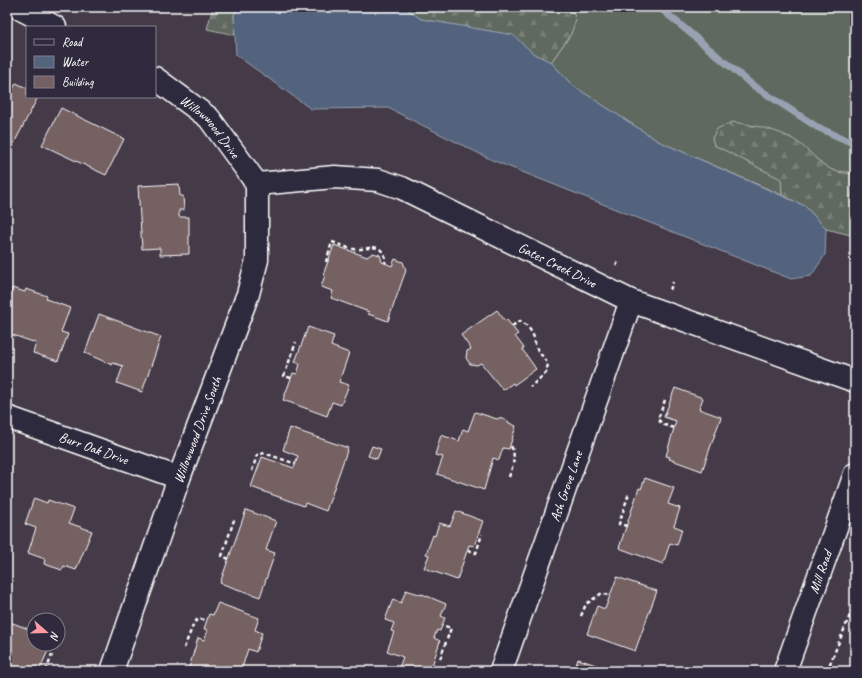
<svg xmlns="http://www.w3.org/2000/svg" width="862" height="678" viewBox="0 0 862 678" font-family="Caveat,sans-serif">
  <defs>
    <pattern id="forest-firs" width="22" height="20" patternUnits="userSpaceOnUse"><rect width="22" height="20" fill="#5f695e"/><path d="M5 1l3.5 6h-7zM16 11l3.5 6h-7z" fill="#778076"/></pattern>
  </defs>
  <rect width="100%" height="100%" fill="#443a48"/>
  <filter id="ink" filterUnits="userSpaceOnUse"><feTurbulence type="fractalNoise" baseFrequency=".025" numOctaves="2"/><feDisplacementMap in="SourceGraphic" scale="8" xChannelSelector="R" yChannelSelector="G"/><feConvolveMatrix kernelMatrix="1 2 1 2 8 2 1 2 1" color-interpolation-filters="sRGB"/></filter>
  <g filter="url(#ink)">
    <path fill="#5f695e" stroke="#afb4ae" d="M568,7H855V173L830,170L790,137L715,145L782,179V195L658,141L572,85L551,62L571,34L572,8Z"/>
    <path fill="url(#forest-firs)" stroke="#afb4ae" d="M213,7H239L234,15L235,35L207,29Z
      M404,7H568L571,8L576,19L571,34L551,62L534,54L512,35L421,19Z
      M732,122C752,125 771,128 789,137C814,149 822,177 855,173V236L826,229L805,206L782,195L781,179L714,145L712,138L717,129Z"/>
    <path fill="#53647e" stroke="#98a2b2" d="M239,7H404L421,19L513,35L534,54L551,62L572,85L658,141L805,206L826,229L825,255L811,276L791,279L492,160L388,108L311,109L236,55L234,15Z"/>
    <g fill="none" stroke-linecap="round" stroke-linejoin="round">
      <path stroke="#98a2b2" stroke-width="7" d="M659,7L751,84L817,127L855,144"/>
    </g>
    <path fill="#746062" stroke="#fff" d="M16,83L27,88V97H38L10,151L7,149V98L8,99Z
      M61,108L124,139L106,175L42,145Z
      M179,184L180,196H183L184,210H179V217H189V254L160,255V248L142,249L138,186Z
      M334,245L367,257L373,253L380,255L382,262L392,266L395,259L403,262L406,270L388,321L368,314L369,312L331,298L333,291L321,287L325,275H323Z
      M12,288L25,292L26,289L47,296L46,299L70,308L61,332L68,334L58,361L33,353L36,343L7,333V302Z
      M497,310L505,321L507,320L518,334L515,336L524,348L522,349L536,369L514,385L513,383L503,390L481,363L477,365L470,364L466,358L467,351L471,349L461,335Z
      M99,314L161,337L142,392L117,383L123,366L113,363L112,365L85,353Z
      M308,327L334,336L331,346L349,353L339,382L349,385L341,405L332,402L327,416L283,400L293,373L297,374L300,364L295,362Z
      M675,388L703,398L699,409L721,417L702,471L669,459L670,457L666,456L676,421L664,417Z
      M475,412L497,419L499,418L508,421L509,423L516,426L509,449L503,448L499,460L493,458L484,490L437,474L443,457L435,455L441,435L459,441L463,429L468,431Z
      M290,428L348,448L326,511L305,503L304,506L251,487L262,457L294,468L298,456L283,450Z
      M372,446L381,449L377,459L368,456Z
      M645,478L674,488L668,504L680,508L674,526L682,529L677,545L670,543L663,564L619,548L639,488L641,489Z
      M34,498L47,503L48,500L74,509L69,523L92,531L76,570L64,566L62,570L44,564L45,559L28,553L36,528L25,524Z
      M246,510L276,521L266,550L275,553L260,597L220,583Z
      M456,511L483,521L474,546L469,545L457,580L424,568L429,555L426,554L433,535L435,536L439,523L450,526Z
      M617,577L657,591L635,651L587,634L597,606L605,609Z
      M406,590L422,595V594L446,604L441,616L445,618L440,631L437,630L434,638L440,641L432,666L430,665L428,671H409L399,668L403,657L387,651L394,632L391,631L394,623L385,620L393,599L401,603Z
      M218,603L259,618L255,630L262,633L256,652L248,649L241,671H229L216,666V671H188L198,638L204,640L208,630L204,629L209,614L213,615Z
      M7,621L34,631V644H51L39,671L27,668L26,671H7Z
      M578,659L605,668L604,671H574Z"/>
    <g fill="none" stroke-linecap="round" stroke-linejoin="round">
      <defs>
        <g id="minor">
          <path d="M17,7L55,27"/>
          <path id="s1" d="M155,78L209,118L257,184"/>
          <path id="s2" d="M257,184L335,177L378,180L402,188L631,301L855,381"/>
          <path id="s3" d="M7,417L179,478"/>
          <path id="s4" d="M112,671L179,478L248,294L257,260V184"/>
          <path id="s5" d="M501,671L631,301"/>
        </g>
        <g id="tertiary">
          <path id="s6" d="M785,671L855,474"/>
        </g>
      </defs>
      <use href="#minor" stroke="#fff" stroke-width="25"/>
      <use href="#tertiary" stroke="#fff" stroke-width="25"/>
      <path stroke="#fff" stroke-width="2.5" stroke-dasharray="4 3" stroke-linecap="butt" d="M326,262L332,242C339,244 347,248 354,249C369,251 380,239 386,260L385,263
        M616,266L619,260
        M670,290L673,282
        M512,326L520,321C529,325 536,337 535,346L548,364L546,373L530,387
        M291,378L284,376L296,342
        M665,400L658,419L662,424L674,428
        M252,471L257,455L264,453L296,464
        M509,477C513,465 517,456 510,444
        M627,526L619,524L629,493
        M468,550L476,553L482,534
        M229,559L222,556L234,520
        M581,616L586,604L602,593L610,596
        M184,648L194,623L198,619L207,620
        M440,659L451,628L442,625
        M46,671L52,655
        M561,671L562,668
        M827,671L855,603"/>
      <use href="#minor" stroke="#2f2a3d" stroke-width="22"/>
      <use href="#tertiary" stroke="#2f2a3d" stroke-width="22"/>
    </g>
  </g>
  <g text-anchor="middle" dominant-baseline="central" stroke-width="3" stroke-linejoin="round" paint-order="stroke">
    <g font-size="14" fill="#fff" stroke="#2f2a3d">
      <text stroke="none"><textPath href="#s1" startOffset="74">Willowwood Drive</textPath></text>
      <text stroke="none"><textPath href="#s2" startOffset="320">Gates Creek Drive</textPath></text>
      <text stroke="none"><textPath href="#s4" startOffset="256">Willowwood Drive South</textPath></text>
      <text stroke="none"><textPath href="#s3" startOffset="92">Burr Oak Drive</textPath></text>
      <text stroke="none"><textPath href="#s5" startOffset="196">Ash Grove Lane</textPath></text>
      <text stroke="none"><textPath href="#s6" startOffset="105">Mill Road</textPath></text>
    </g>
  </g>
  <rect width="862" height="678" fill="none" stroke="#2f2a3d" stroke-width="24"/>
  <rect x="12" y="12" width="838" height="654" fill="none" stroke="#fff" stroke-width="1.5" filter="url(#ink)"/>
  <rect x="26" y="26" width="130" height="72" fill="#2f2a3d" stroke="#827f8b"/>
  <rect x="34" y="39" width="20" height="6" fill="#2f2a3d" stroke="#827f8b"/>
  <text x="62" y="46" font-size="12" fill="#ffffff">Road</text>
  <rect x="34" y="56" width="20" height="12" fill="#53647e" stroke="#827f8b"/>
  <text x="62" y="66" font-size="12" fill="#ffffff">Water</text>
  <rect x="34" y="76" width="20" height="12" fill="#746062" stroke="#827f8b"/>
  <text x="62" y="86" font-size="12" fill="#ffffff">Building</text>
  <g transform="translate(46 632) rotate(110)"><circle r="19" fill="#2f2a3d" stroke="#827f8b"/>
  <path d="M0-3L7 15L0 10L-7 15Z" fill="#ff9aa2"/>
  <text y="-6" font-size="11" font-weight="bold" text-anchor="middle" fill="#ffffff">N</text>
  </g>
</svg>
